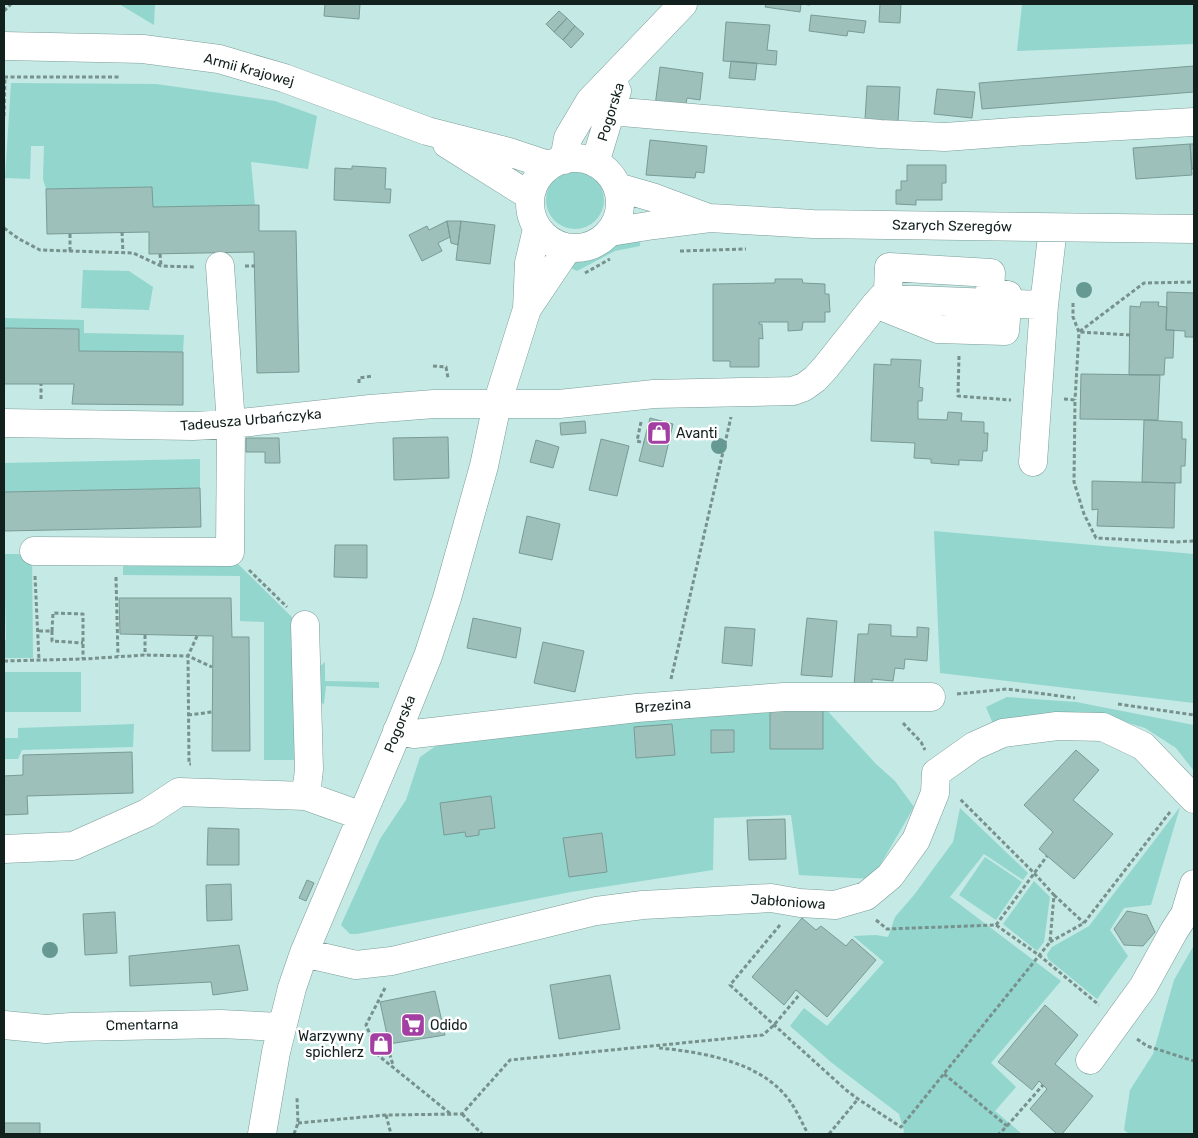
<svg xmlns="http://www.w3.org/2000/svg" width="1198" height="1138" viewBox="0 0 1198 1138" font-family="Rubik,sans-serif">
  <rect width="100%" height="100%" fill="#c5e9e4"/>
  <path fill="#92d6cd" d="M119,4H155L154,25Z
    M1022,4H1194V44L1017,51Z
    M11,83L156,84L275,101L317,116L308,169L251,162L255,205L153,207L152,187L46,189L43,179L44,146H31L30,179L5,178Z
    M546 200a29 29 0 1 1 58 0a29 29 0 1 1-58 0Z
    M640,233V246L615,251L577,271L569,267L575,258L617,240Z
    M83,270L129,271L153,287L149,310L81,308Z
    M4,318L84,320V333L184,335L183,352L79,351V329L4,328Z
    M200,459V488L4,492V463Z
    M934,531L1194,554V703L940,673Z
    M4,554H32L33,658H4V641L6,640Z
    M123,563L238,564L300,625V760H264V622L240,621V576L123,575Z
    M325,662V681L379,682V688L326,686L324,704L319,702L317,669Z
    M5,672H81V712H5Z
    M1007,697L1076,702L1194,725V771L1176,748L1145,728L1108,717L993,724L986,707Z
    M770,706V749H823V706L876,764L895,781L914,807L872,879L799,875L791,815L714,818L713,870L571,892L357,934H350L341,925L380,839L406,800L420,757L436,746L528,734Z
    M134,724L133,747L22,750L18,759H4V738H18V728Z
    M1180,807L1151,905L1124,908L1110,930L1128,956L1097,999L1048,959L1047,954L1052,947L1089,926Z
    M960,808L1028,873L1023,880L984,854L950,897L1061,981L991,1063L1016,1087L995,1111L1022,1134H903L904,1131L899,1114L832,1063L790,1026L804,1008L827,1026L884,962L853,936L876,935L888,937L895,917L914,895L953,842Z
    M985,857L1022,882L996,920L959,895Z
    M1034,881L1050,897L1044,942L1037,951L1003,924Z
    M1194,945V1134H1129L1124,1130L1130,1090L1153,1054L1174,980Z"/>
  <path fill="#9dc0bb" stroke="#799b96" d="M325,4H360L359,19L324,16Z
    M766,4H811L810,5L801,4L800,12L765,7Z
    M880,4H901L900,23L879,22Z
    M559,11L567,18L554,32L546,24Z
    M811,15L866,21L864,33L848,31L847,36L809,31Z
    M567,18L575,26L563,40L554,32Z
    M726,22L770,25L767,50L777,51L776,65L723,61Z
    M575,26L584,34L571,48L563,40Z
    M731,61L757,63L755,80L729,78Z
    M1194,66V92L982,109L979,83Z
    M660,67L703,73L700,100L687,98L685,110L655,106Z
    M867,86L900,87L898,122L865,120Z
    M937,89L975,92L972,118L934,114Z
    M650,140L707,146L704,173L696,172L695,178L646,175Z
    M1190,144L1192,175L1136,179L1133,148Z
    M1190,144H1194V169H1192Z
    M907,165H946V183H942V200H916V205L896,204V190H901V181H907Z
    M352,166L386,168L385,189H391L390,203L334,200L335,168L352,169Z
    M152,187L153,207L259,205V231H296L299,372L257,373L254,252L149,254V232L47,234L46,189Z
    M447,221H461L458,245L451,243Z
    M447,221L450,237L438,243L442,251L422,261L409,235L427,226L429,230Z
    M461,221L495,225L490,264L456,260Z
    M775,279H802L803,283L825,284V294H829L830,312H825V322H803L802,330L788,331V322H759V324H762L763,339L759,338V367H730V361H713V284L775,283Z
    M1167,292L1194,293V337H1185V331L1166,330Z
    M1141,302H1159L1158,306L1167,307L1166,330H1174L1173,358H1165L1164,375H1129L1130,306L1140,307Z
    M4,328L79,329V351L183,352V405L72,404L74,384H4Z
    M891,359L921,360L919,387L923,388L922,401H918V419L947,420L948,412L962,413L961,421L984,422V433H988L987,451H983L982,461L959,460V465L931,463V459L914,458L915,443L871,441L874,364L891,365Z
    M1081,374L1160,375L1158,420L1080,419Z
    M650,418L673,424L663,467L639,461Z
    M1144,420L1182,422V439H1186L1185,466H1181V483L1142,482Z
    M585,421L586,433L561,435L560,423Z
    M448,437L449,478L394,480L393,438Z
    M246,438H279L280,463H265V452H246Z
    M601,439L629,446L617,496L589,490Z
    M536,440L559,447L553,468L530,462Z
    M1092,481L1175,483L1174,528L1097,526L1098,509L1092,510Z
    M200,488L201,527L4,531V492Z
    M527,516L560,524L552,560L519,553Z
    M335,545H367V578L334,577Z
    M119,598H231L232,637H249L250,751H212L213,636L120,634Z
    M473,618L521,628L516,658L467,648Z
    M807,618L837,621L832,677L801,675Z
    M869,624L891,625V636L917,637V627L929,628L927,661L905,659L904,669L895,668L893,681L872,679V687L854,686L858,634H868Z
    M725,627L755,629L752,666L722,663Z
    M543,642L584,651L575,692L534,683Z
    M770,706H823V749H770Z
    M672,724L675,755L636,758L634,727Z
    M711,730H734V752L711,753Z
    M1076,750L1099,770L1073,800L1113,834L1074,879L1039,849L1053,832L1024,805Z
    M132,752L133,793L27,796L28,814L4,815V776L23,775V755Z
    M491,796L495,828L479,830V835L466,837L465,832L444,835L440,803Z
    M785,819L786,859L749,860L747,820Z
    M208,828L239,829V865H207Z
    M602,833L607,872L569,877L563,838Z
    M307,880L314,883L306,901L299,898Z
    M231,884L232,920L207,921L206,885Z
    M1127,911L1147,915L1155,932L1143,946L1124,945L1114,929Z
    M115,912L117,953L85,955L83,914Z
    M802,918L816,930L821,926L846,946L852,939L876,960L827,1017L796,990L784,1005L752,977Z
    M239,945L248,990L213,995L211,982L130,986L129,956Z
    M610,975L620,1029L559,1039L550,985Z
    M435,991L445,1035L389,1044L380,1002Z
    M1045,1005L1078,1035L1055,1064L1093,1096L1062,1134H1057L1030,1109L1047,1089L1039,1081L1032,1090L998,1062Z
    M384,1036L386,1051L378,1052L376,1037Z
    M4,1123H40V1134H4Z"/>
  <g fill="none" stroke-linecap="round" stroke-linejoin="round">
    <defs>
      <path id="minor" d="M4,46L143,49L219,59L284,78L427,131L509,152L548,165
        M611,109L622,112L880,134L945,137L1013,132L1194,122
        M447,144L530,196
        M530 203a45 45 0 1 1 90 0a45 45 0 1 1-90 0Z
        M564,160L568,138L590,101L683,4
        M595,163L617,91
        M617,187L655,198L706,217
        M610,232L654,225L710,218L813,224L1194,229
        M889,267L991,273L990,292L1008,295L1005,331L938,329L876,304L888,291Z
        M527,309L568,248
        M4,423L193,426L231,424L370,409L434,404H559L654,394L793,391L804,387L815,379L826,367L876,304L891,299L1044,305
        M1033,462L1044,305L1053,228
        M34,551L230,552L231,424L220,266
        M305,625L309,769L306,796
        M397,731L414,734L637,708L784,697H931
        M4,849L73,846L147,813L179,792L306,796L362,816
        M304,953L356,965L392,961L596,911L643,905L771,898L800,903L835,905L866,896L890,876L916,840L935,793L936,773L974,746L1003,733L1057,726L1103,727L1143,746L1194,799
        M4,1025L46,1029L71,1027L221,1024L281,1027
        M1090,1060L1143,987L1174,931L1185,914L1194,884
        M262,1134L276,1052L292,988L304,953L389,752L428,656L447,598L484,466L497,404L527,309L529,263L537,229"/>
    </defs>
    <use href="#minor" stroke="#7b9d98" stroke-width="29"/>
    <path stroke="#77918d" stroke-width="3" stroke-dasharray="4 2.5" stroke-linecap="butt" d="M4,11L11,4
      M4,77H121
      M4,116L5,77
      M4,228L19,239L40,250L133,253L161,266L194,267
      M122,232L123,253
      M70,251V233
      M680,251L746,249
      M160,254L161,266
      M245,266H255
      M585,273L610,259
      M1073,303V317L1079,332L1075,400
      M1130,335L1079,332L1144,283L1194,282
      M959,356L958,396L1011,400
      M433,366L446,367L448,378
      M359,383V378L373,376
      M41,399V384
      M1064,399L1075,400L1074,482L1084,514L1096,538L1175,542L1194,541
      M641,422L637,441L644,443
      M249,570L287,607
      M35,576L39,660
      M116,577L118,656
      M39,631H52L53,613L83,614V659
      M52,631V641L83,643
      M145,635V655
      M197,636L188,656L212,667
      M4,661L83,659L145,655L188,656L189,764H191
      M671,679L731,417
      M957,694L1007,689L1075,698
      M1118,704L1194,715
      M188,715L212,712
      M903,723L921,742L925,750
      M1054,895L1084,923
      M876,920L887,929L996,925L1040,956L1099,1005
      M780,925L730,985L846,1090L858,1099L901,1127L1050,942L1054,895L1034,873L960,799
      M996,925L1047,856
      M1050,942L1084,923L1170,812
      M385,988L366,1025L379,1056L452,1115
      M384,1035L393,1065
      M1137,1039L1147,1046L1194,1061
      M659,1048C701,1052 756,1061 785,1095C795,1106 801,1121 808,1134
      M944,1074L1007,1126L999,1134
      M462,1114L482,1134
      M386,1115L391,1134
      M298,1123L386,1115L462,1114L510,1060L763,1035L774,1025L800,994
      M1007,1126L1043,1085
      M294,1134L298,1123L297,1098
      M829,1134L858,1099"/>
    <use href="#minor" stroke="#fff" stroke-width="28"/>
  </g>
  <g fill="#679993">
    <circle cx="1084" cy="290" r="8"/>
    <circle cx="719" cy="446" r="8"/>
    <circle cx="50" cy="950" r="8"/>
  </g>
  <defs>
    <symbol id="shop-square" viewBox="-11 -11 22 22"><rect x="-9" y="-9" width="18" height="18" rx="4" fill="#a33ea2" stroke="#fff"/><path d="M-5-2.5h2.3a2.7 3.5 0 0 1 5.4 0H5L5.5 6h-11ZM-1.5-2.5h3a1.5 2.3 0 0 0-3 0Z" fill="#fff"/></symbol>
    <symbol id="supermarket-square" viewBox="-11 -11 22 22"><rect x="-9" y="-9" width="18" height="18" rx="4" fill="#a33ea2" stroke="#fff"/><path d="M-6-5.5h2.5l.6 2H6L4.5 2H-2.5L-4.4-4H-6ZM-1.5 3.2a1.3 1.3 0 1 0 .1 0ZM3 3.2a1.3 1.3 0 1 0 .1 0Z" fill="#fff"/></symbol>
  </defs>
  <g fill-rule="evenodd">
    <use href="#shop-square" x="645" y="419" width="28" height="28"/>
    <use href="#supermarket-square" x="399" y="1011" width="28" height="28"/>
    <use href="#shop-square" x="367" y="1030" width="28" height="28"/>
  </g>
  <g text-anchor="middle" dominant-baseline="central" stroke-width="5" stroke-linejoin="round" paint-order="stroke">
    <g font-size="14" fill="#12201e" stroke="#fff">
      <text transform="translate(249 70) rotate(15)">Armii Krajowej</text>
      <text transform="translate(611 112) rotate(-73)">Pogorska</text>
      <text transform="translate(952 226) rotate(1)">Szarych Szeregów</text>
      <text transform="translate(251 420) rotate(-5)">Tadeusza Urbańczyka</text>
      <text transform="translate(663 706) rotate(-5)">Brzezina</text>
      <text transform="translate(400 724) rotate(-68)">Pogorska</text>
      <text transform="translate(788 902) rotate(4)">Jabłoniowa</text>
      <text transform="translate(142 1025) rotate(-1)">Cmentarna</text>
    </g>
    <g font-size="14" fill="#12201e" stroke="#fff" text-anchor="start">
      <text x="676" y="433">Avanti</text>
      <text x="430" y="1025">Odido</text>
      <text x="364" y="1036" text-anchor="end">Warzywny<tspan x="364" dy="16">spichlerz</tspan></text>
    </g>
  </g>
  <rect width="1198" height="1138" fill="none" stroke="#12201e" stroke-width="10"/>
</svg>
